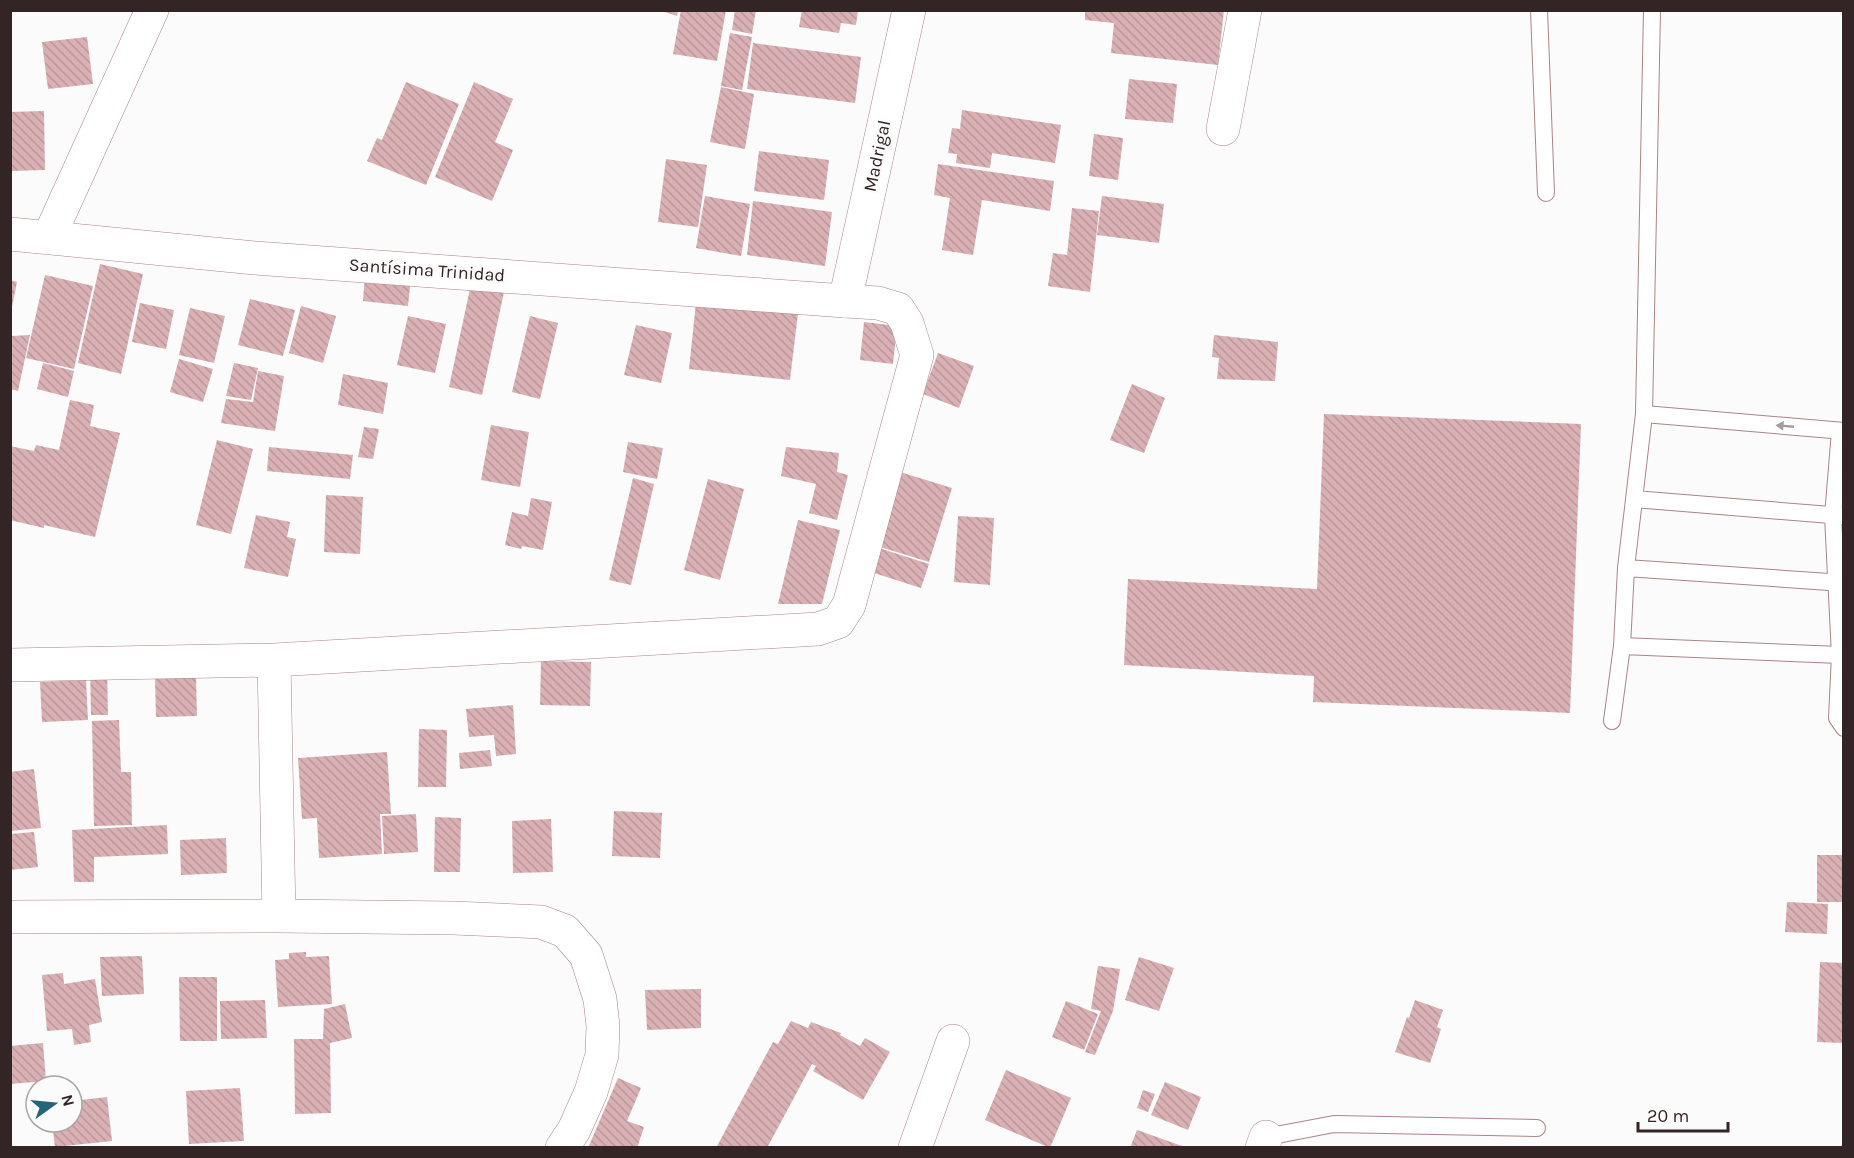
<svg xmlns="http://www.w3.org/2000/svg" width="1854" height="1158" viewBox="0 0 1854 1158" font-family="Karla,sans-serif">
  <defs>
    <pattern id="building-back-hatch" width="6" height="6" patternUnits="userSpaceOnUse" patternTransform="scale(1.5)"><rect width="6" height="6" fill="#d9b0b3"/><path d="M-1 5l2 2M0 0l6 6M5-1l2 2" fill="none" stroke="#bb979a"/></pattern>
  </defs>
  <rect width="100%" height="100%" fill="#fbfbfb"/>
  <path fill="url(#building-back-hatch)" d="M659,10H678L677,16Z
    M681,10H726L717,61L673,54Z
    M735,10H756L752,34L732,30Z
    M802,10H858L856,25L841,23L839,33L799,27Z
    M1085,10H1224L1218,65L1111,53L1114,23L1085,20Z
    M730,33L752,37L742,90L721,86Z
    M87,37L93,84L48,89L42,42Z
    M753,43L861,57L855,103L747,89Z
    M1129,79L1177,84L1173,123L1125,119Z
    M406,82L459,104L426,185L367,161L377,138L382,140Z
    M474,82L513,99L495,142L513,150L492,201L435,177Z
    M721,87L754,94L745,149L710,142Z
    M962,110L1061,125L1055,163L992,153L990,168L956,163L957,154L948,153L952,128L960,129Z
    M44,111L45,170L10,171V112Z
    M1094,134L1123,138L1118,180L1089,176Z
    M759,151L829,160L824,200L754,191Z
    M666,159L707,165L698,227L658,222Z
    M938,164L1054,181L1050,211L982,200L973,255L942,250L950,198L934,195Z
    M705,196L750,204L741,256L696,248Z
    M1102,196L1164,204L1159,243L1097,235Z
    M753,201L832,212L825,266L747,255Z
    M1072,208L1099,211L1090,292L1048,286L1053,253L1067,255Z
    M100,264L143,274L121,374L78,363Z
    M365,274L411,278L408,306L363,301Z
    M45,275L93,286L74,369L26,358Z
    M10,280L17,282L12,307L10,306Z
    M471,284L504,292L482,395L449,387Z
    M697,293L799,305L790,380L689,369Z
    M250,299L295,310L283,356L238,345Z
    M140,303L174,310L166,349L132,342Z
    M301,306L336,316L323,363L289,353Z
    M190,308L225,316L214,363L179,355Z
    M408,316L446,324L435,373L397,365Z
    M530,316L558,323L540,399L512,392Z
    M864,322L897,326L893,364L860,360Z
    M636,325L672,333L661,383L624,375Z
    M30,335L18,391L10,389V336Z
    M1214,335L1278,342L1275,381L1217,379L1219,358L1212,357Z
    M938,353L974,366L959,408L923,394Z
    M179,359L213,369L203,402L170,392Z
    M43,363L74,371L68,397L37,389Z
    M234,363L258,368L251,400L226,396Z
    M258,371L284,376L275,431L221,423L226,399L253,402Z
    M343,374L388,383L383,414L338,405Z
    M1132,384L1165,398L1144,453L1110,440Z
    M70,400L94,405L90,426L120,433L95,537L44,525V528L10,520V446L34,451L36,445L59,450Z
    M1324,414L1581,424L1570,713L1313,702L1314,676L1124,665L1128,579L1317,589Z
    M491,425L529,432L520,487L481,480Z
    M364,427L379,429L373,459L358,457Z
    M217,440L253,449L231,534L196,525Z
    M628,442L663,448L657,479L623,472Z
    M269,447L353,455L350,479L267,471Z
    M786,447L839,453L837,472L848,475L837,520L809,513L816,484L781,476Z
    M900,472L952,488L929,562L877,546Z
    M633,478L654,484L631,585L609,580Z
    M708,479L744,489L720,580L684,570Z
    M326,495L363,497L360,554L324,552Z
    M531,498L552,502L543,550L522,546L521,549L505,545L512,512L528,516Z
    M256,515L290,522L287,537L296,539L288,577L244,568Z
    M958,516L994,518L990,585L954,582Z
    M798,520L840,530L822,604H778Z
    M879,548L929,564L921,588L871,572Z
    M541,661L591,662L590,706L540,705Z
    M107,665L108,715H91L90,666Z
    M155,678H196L197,716L156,717Z
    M86,680L88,720L42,722L40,682Z
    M513,705L516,754L496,756L494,735L469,737L466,709Z
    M119,720L121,772H131L132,825L94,826L92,721Z
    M419,729L447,730L446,787H418Z
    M490,750L492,766L460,769L459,753Z
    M387,752L391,814H380L382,854L319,858L317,818L302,819L298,758Z
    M34,769L41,828L10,831V772Z
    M614,811L662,813L660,858L612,856Z
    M416,814L418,852L384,854L382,816Z
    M435,817L461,818L460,872H434Z
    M551,819L553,872L513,873L512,821Z
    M167,825L168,854L94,857V882H74L72,830Z
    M34,832L38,867L10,870V834Z
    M226,838L227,873L181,875L180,840Z
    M1817,855H1844V902H1817Z
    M1787,902L1828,904L1827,934L1785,932Z
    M306,952V957L329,956L332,1004L278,1007L275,960L289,959V953Z
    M142,956L144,994L102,996L100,957Z
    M1139,957L1174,968L1159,1011L1125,1000Z
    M1820,962L1844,963V1043L1817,1042Z
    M1098,966L1120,969L1113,1011L1095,1055L1085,1052L1101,1011L1091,1009Z
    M63,973L64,984L95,979L102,1022L89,1025L91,1042L74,1045L72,1029L47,1031L42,975Z
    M179,977H217V1041H180Z
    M701,989V1028L647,1030L645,990Z
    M265,1000L267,1038L221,1039L220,1001Z
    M1415,1000L1443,1010L1437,1027L1441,1029L1430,1063L1395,1052L1407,1017L1409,1018Z
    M1066,1001L1098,1014L1084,1050L1052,1037Z
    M345,1004L352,1038L330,1043L331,1113L295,1114L294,1039H323L324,1009Z
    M791,1021L808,1028L811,1022L841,1033L840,1035L860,1046L865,1038L890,1052L863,1100L813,1071L816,1066L812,1064L767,1148H716L773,1042L778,1044Z
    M43,1043L46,1081L10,1084V1046Z
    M1006,1070L1071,1098L1050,1148L985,1120Z
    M618,1078L641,1088L627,1121L644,1127L637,1148H588Z
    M1165,1082L1201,1097L1188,1130L1151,1115Z
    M240,1088L244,1141L189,1144L186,1091Z
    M1143,1090L1155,1094L1148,1112L1137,1108Z
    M107,1097L112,1141L55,1147L52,1122H72V1101Z
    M1137,1130L1185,1147V1148H1130Z"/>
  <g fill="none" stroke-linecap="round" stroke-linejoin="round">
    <defs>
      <path id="lane" d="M1539,10L1546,193
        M1644,414L1844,431
        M1840,431L1833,516L1840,655H1844
        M1634,499L1843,516
        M1626,568L1844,583
        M1622,646L1840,655L1837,718L1844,728
        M1612,721L1622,646L1626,568L1644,414L1652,10
        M1266,1137L1334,1124L1537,1128"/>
      <path id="street" d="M1223,129L1245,10
        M49,237L152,10
        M274,660L279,916
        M10,665L274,660L818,629L838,622L849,605L917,355L907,323L898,309L878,303L845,301
        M10,917L279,916L454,918L541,922L565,931L586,955L600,999L603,1026L602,1055L591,1092L574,1130L562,1148
        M915,1148L953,1041
        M1262,1148L1266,1137"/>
      <path id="secondary" d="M10,234L255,258L845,301L909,10"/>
    </defs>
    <use href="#lane" stroke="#ab8487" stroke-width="18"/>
    <use href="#street" stroke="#ab8487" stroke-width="34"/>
    <use href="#secondary" stroke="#ab8487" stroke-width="34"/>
    <use href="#lane" stroke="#fff" stroke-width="16"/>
    <use href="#street" stroke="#fff" stroke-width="33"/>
    <use href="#secondary" stroke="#fff" stroke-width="33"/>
  </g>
  <defs><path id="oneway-solid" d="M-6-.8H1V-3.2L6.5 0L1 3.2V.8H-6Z" transform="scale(1.5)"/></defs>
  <use fill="#a39c9d" href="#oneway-solid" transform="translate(1785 426) rotate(-175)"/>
  <g text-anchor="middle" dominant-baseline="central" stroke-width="5" stroke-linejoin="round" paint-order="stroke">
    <g font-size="18" fill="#332425" stroke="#fbfbfb">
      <text transform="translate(877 156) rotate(-78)">Madrigal</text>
      <text transform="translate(427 270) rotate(4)">Santísima Trinidad</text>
    </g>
  </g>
  <rect width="1854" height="1158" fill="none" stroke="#332425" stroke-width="24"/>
  <g transform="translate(54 1104) rotate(75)"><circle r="28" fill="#fbfbfb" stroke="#aba5a5" stroke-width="1.5"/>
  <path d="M0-4.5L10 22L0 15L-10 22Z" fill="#256479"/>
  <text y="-9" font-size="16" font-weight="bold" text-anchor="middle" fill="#332425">N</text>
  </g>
  <path d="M1638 1122v9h90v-9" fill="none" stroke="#332425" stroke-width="3"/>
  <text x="1647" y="1122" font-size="18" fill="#332425" stroke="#fbfbfb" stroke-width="4.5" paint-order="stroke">20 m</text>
</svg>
